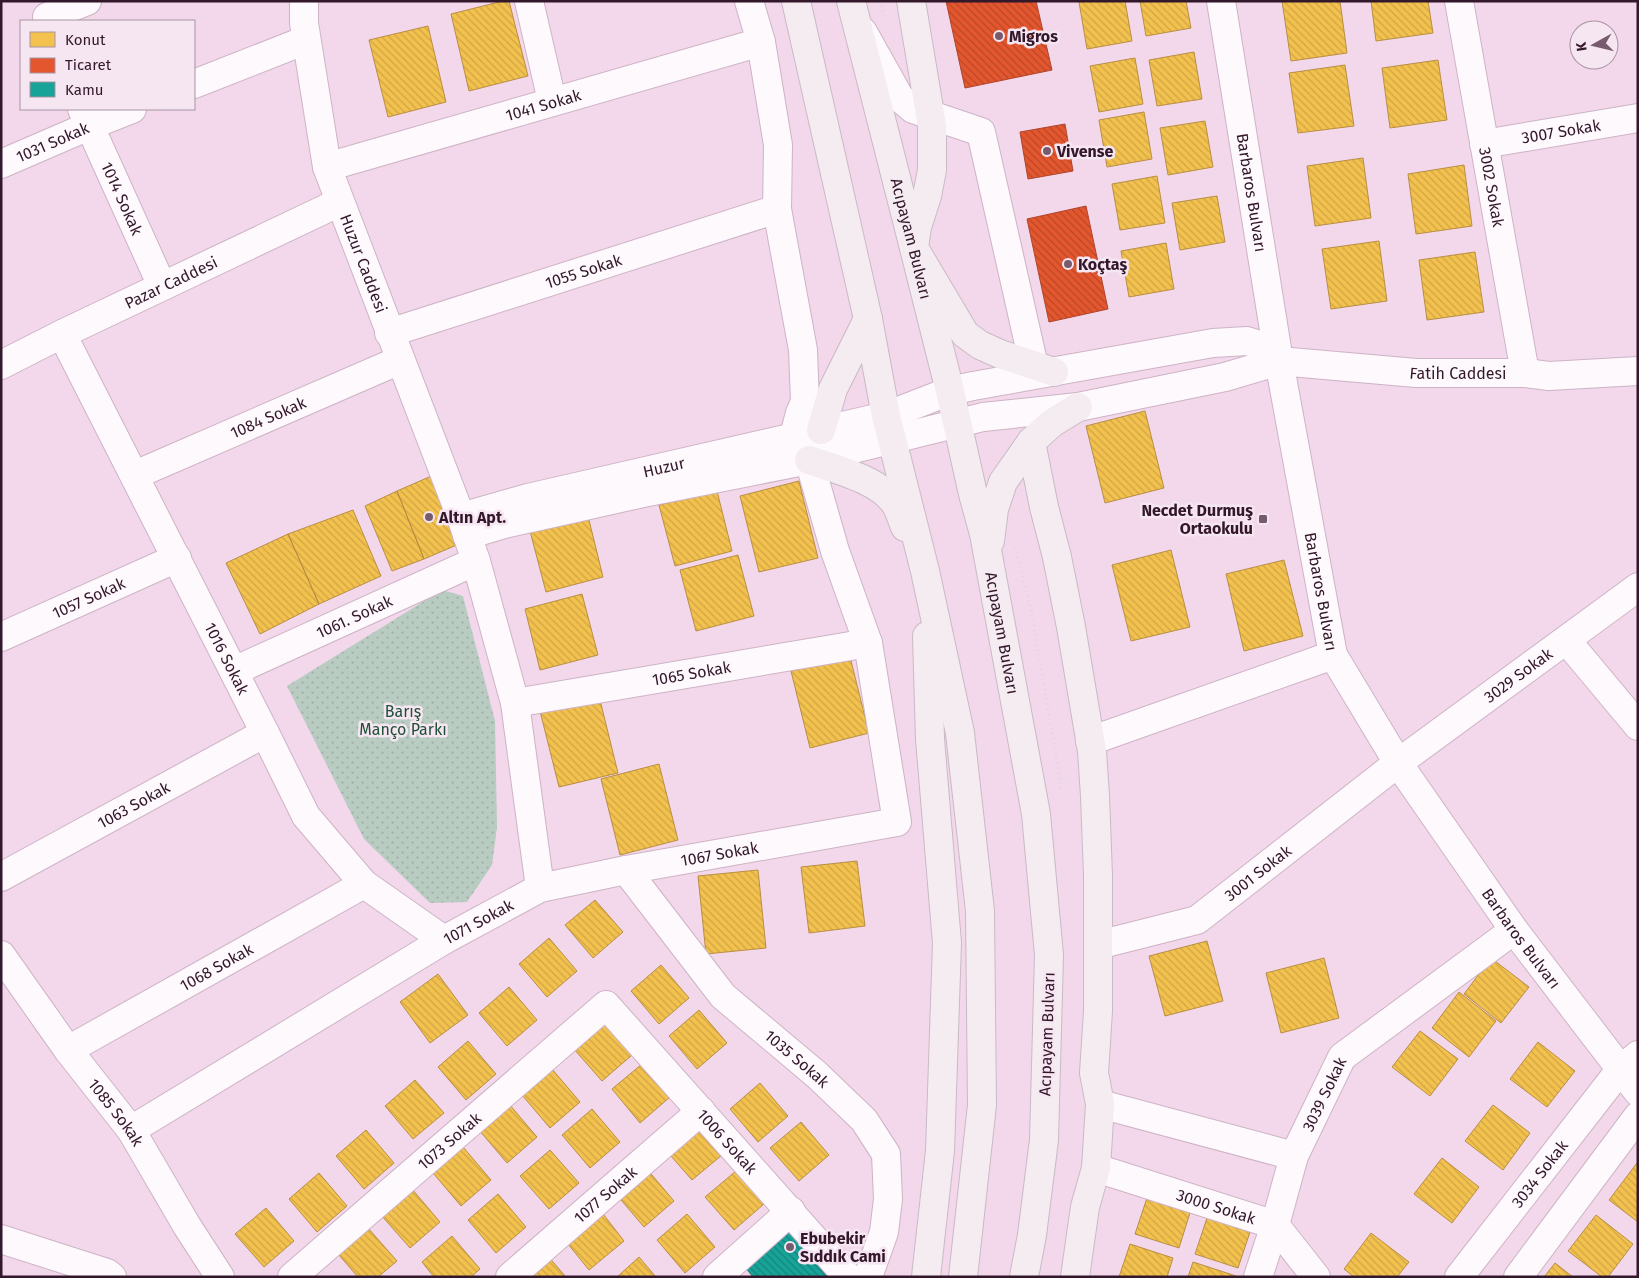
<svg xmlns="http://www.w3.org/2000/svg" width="1639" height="1278" viewBox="0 0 1639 1278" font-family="'Fira Sans',sans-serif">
  <defs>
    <pattern id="park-dots" width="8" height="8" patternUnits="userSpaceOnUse" patternTransform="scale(1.25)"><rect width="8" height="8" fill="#b9ccc2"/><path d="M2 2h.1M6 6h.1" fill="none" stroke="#a0aea7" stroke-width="1.8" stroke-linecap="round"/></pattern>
    <pattern id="homes-back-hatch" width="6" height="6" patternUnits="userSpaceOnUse" patternTransform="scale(1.25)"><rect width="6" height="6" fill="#f2c14e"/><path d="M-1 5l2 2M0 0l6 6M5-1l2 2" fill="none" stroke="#d0a544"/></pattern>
    <pattern id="shops-back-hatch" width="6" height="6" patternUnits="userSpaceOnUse" patternTransform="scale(1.25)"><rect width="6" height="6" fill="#e4572e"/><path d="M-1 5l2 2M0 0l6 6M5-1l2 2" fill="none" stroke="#b94727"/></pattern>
    <pattern id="public-back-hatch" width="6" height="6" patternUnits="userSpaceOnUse" patternTransform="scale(1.25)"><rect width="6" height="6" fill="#17a398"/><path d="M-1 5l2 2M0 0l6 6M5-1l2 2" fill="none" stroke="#15847c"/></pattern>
  </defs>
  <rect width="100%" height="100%" fill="#f2d8ea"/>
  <path fill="url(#park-dots)" d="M442,590L463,596L495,721L497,827L492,865L467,902L430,903L364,839L287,686Z"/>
  <path fill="url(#homes-back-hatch)" stroke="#b98e44" d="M503,1H509L528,76L469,91L451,14Z
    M1084,1H1125L1132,41L1087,49L1079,2Z
    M1140,1H1186L1191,28L1146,36Z
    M1282,1H1340L1347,53L1291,61Z
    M1371,1H1428L1433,33L1376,41Z
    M428,26L446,102L388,117L369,40Z
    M1194,52L1202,99L1157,106L1149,60Z
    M1135,58L1143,104L1099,112L1090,66Z
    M1438,60L1447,120L1390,128L1382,68Z
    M1345,65L1354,126L1298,133L1289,73Z
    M1144,112L1152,159L1107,167L1099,120Z
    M1205,121L1213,167L1168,175L1160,128Z
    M1363,158L1371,218L1315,226L1307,166Z
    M1464,165L1472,226L1416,234L1408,174Z
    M1157,176L1165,223L1120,230L1112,184Z
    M1217,196L1225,242L1180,250L1172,203Z
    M1379,241L1387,301L1331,309L1322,249Z
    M1166,243L1174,289L1129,297L1121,251Z
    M1475,252L1484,312L1427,320L1419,260Z
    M1145,411L1164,488L1105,503L1086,426Z
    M436,474L459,544L424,559L397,491Z
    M799,481L818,558L759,572L740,496Z
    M397,491L424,559L392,571L365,506Z
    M717,491L732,551L675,566L659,505Z
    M353,510L381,576L319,604L288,534Z
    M588,516L603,577L546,592L530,531Z
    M288,534L319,604L260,634L226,563Z
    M1171,550L1190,627L1131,641L1112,565Z
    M738,555L754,616L696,631L680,570Z
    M1284,560L1303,636L1244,651L1226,574Z
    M582,594L598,655L540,670L525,609Z
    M850,657L869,733L810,748L791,671Z
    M599,696L618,773L559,787L540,711Z
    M659,764L678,840L620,855L601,779Z
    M857,861L865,926L809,933L801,867Z
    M758,870L766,948L706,954L698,876Z
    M595,900L623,932L593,958L565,925Z
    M549,938L577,971L547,997L519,964Z
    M1207,941L1223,1001L1165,1016L1149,956Z
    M1324,958L1339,1018L1281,1033L1266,973Z
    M1491,958L1529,987L1501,1023L1464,994Z
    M661,965L689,998L659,1024L631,991Z
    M438,974L468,1015L430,1043L400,1002Z
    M509,987L537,1020L507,1046L479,1013Z
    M1459,992L1496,1021L1469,1057L1432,1028Z
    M699,1010L727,1043L697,1069L669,1036Z
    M604,1022L632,1055L602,1081L573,1048Z
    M1420,1031L1458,1059L1430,1096L1392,1067Z
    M468,1041L496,1074L466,1100L438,1067Z
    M1538,1042L1575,1071L1547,1107L1510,1079Z
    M642,1064L670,1097L640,1123L612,1089Z
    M552,1069L580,1102L550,1128L522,1095Z
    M415,1080L444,1113L413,1139L385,1106Z
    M760,1083L788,1116L758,1142L730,1109Z
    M509,1104L537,1137L507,1163L479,1130Z
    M1493,1105L1530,1133L1503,1170L1465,1141Z
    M592,1109L620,1142L590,1168L562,1135Z
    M694,1122L722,1155L692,1180L664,1148Z
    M801,1122L829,1155L799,1181L770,1148Z
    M366,1130L394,1163L364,1189L336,1156Z
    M463,1147L491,1180L461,1206L433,1173Z
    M550,1150L579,1183L549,1209L520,1176Z
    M1442,1158L1479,1187L1452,1223L1414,1194Z
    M1637,1163L1638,1164V1222L1609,1200Z
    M646,1168L674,1201L644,1227L616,1194Z
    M736,1171L764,1204L734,1230L705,1197Z
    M319,1173L347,1206L317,1232L289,1199Z
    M412,1189L440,1222L410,1248L381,1215Z
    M1150,1189L1193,1203L1179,1248L1135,1234Z
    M498,1194L526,1227L496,1253L468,1220Z
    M266,1208L294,1241L264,1267L235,1234Z
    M1210,1209L1253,1223L1238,1268L1195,1254Z
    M600,1210L624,1241L589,1270L564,1239Z
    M687,1214L715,1247L685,1273L657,1240Z
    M1596,1215L1633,1244L1608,1277H1602L1568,1251Z
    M368,1228L397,1261L378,1277H358L338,1254Z
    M1371,1233L1409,1262L1397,1277H1354L1344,1269Z
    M452,1236L480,1269L471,1277H434L422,1262Z
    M1130,1244L1173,1258L1167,1277H1119Z
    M547,1255L566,1277H522Z
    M639,1257L656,1277H617Z
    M1193,1262L1236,1276V1277H1188Z
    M1555,1263L1573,1277H1544Z"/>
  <path fill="url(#shops-back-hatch)" stroke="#af442d" d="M946,1H1036L1052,70L965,88Z
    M1065,124L1073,171L1028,179L1020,132Z
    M1086,206L1108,309L1049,322L1027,219Z"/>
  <path fill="url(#public-back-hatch)" stroke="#1f7977" d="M795,1227L834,1277H753L745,1267Z"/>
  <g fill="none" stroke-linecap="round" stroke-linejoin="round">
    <defs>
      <g id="minor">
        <path id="s1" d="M304,1V23L327,167L461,517L476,561L515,703L540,888"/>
        <path d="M529,1L552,101"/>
        <path d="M749,1L761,42L778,145L777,209L803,350L805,402L800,413L794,436"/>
        <path id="s2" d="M1221,1L1279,361L1333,655L1398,763L1514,930L1638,1092"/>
        <path id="s3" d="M1459,1L1525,373"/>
        <path d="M47,17L87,1"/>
        <path d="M863,32L900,98L913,109L981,132L1034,366"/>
        <path d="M194,84L306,40"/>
        <path id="s4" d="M82,109L162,286"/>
        <path id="s5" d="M1484,144L1638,118"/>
        <path id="s6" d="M1,164L89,126L132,109"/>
        <path id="s7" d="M327,167L761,42"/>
        <path id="s8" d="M389,333L777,209"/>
        <path id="s9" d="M62,334L265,733L306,816L364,884L444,940"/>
        <path id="s10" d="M1,365L62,334L340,202"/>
        <path id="s11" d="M135,475L400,360"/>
        <path id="s12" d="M461,517L528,498L886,416L950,391L973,386L1213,343L1247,341L1263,346L1279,361"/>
        <path id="s13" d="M467,535L504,524L643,493L809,460L983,417L1078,407L1225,377L1279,361L1416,373H1525L1549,376L1638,371"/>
        <path id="s14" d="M1,637L177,558"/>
        <path d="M1567,641L1638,726"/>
        <path id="s15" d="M234,671L476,561"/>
        <path id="s16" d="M515,703L868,643"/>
        <path d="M1090,741L1333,655"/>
        <path id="s17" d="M626,870L723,996L817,1075L864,1120L886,1154L888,1199L884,1232L868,1277"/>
        <path id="s18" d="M1,877L265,733"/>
        <path id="s19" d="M1098,945L1197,920L1398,763L1638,587"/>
        <path id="s20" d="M1,955L68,1050L131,1130L187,1226L220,1277"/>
        <path id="s21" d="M68,1050L364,884"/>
        <path d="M1100,1104L1294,1156"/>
        <path id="s22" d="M131,1130L444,940L540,888L626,870L897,822L868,643L835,551L809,460"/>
        <path id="s23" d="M1096,1168L1275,1225L1316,1277"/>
        <path d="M1,1239L107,1273L112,1277"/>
        <path id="s24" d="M292,1277L606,1005L848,1277"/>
        <path id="s25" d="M510,1277L701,1111"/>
        <path d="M717,1277L791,1211"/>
        <path id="s26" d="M1258,1277L1275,1225L1294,1156L1342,1057L1514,930"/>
        <path id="s27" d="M1459,1277L1620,1070L1638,1055"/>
        <path d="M1518,1277L1638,1116"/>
      </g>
      <g id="major">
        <path d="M796,1L868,319L886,416L925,571L960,733L980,911L982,1105L963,1277"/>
        <path id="s28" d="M851,1L914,248L950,391L973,494L984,534L1036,814L1049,955L1044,1140L1032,1235L1024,1277"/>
        <path d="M911,1L932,126V170L927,196L917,227L914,248L965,334L980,345L1000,354L1054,372"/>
        <path d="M821,430L833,389L868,319"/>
        <path d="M1031,442L1044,507L1057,557L1071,627L1092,751L1095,796L1098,876V1011L1094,1073L1100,1104L1096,1168L1085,1207L1075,1277"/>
        <path d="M809,460C835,469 881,480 896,505C900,512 902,520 905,527"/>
        <path d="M990,541L994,509L1003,482L1031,442L1052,423L1078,407"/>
        <path d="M926,1277L940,1151L947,943L930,739L927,636"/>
      </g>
    </defs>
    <use href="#minor" stroke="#ceb3c6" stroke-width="30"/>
    <use href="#major" stroke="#c9bac5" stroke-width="30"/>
    <path stroke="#dfd6dc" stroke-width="3" stroke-dasharray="1 4" stroke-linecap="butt" d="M880,1L884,17
      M1015,547L1031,610L1059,772L1060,793"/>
    <use href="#minor" stroke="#fdf9fc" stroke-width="28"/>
    <use href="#major" stroke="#f5ecf2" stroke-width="28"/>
  </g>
  <g fill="#765b6e" stroke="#f6e6f1" stroke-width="2">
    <circle cx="999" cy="36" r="5"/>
    <circle cx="1047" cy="151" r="5"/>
    <circle cx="1068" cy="264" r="5"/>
    <circle cx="429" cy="517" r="5"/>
    <rect x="1258" y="514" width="10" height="10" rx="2.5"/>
    <circle cx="790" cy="1247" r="5"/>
  </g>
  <g text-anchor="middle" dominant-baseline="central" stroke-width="5" stroke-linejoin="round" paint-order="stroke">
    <g font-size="16" font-weight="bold" fill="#33172b" stroke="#f6e6f1" text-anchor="start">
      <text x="1009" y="36">Migros</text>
      <text x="1057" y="151">Vivense</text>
      <text x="1078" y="264">Koçtaş</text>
      <text x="1253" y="510" text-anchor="end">Necdet Durmuş<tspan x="1253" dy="18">Ortaokulu</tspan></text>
      <text x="439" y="517">Altın Apt.</text>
      <text x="800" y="1238">Ebubekir<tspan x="800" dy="18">Sıddık Cami</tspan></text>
    </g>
    <g font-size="16" fill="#33172b" stroke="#f6e6f1">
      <text stroke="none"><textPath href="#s7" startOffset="225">1041 Sokak</textPath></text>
      <text stroke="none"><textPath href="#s5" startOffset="78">3007 Sokak</textPath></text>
      <text stroke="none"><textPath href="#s6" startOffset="56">1031 Sokak</textPath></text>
      <text stroke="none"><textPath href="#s3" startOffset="189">3002 Sokak</textPath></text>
      <text stroke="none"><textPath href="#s2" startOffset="194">Barbaros Bulvarı</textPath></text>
      <text stroke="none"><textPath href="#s4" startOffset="98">1014 Sokak</textPath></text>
      <text stroke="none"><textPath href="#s28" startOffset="245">Acıpayam Bulvarı</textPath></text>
      <text stroke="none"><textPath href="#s1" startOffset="271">Huzur Caddesi</textPath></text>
      <text stroke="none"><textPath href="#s8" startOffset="204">1055 Sokak</textPath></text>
      <text stroke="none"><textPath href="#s10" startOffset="189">Pazar Caddesi</textPath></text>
      <text stroke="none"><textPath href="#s13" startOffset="1011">Fatih Caddesi</textPath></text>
      <text stroke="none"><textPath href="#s11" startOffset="145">1084 Sokak</textPath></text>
      <text stroke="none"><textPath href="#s12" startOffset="209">Huzur</textPath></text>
      <text stroke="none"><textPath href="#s2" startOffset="599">Barbaros Bulvarı</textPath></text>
      <text stroke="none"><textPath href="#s14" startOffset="96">1057 Sokak</textPath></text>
      <text stroke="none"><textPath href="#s15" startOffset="132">1061. Sokak</textPath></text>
      <text stroke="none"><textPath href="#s28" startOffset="650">Acıpayam Bulvarı</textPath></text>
      <text stroke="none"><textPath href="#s9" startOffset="364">1016 Sokak</textPath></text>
      <text stroke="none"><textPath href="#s16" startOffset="179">1065 Sokak</textPath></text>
      <text stroke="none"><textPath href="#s19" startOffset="506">3029 Sokak</textPath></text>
      <text stroke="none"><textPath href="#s18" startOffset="151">1063 Sokak</textPath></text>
      <text stroke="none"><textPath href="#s22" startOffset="658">1067 Sokak</textPath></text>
      <text stroke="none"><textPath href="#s19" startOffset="179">3001 Sokak</textPath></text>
      <text stroke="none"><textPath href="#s22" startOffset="405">1071 Sokak</textPath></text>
      <text stroke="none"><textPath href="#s2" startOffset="1004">Barbaros Bulvarı</textPath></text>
      <text stroke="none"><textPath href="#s21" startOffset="170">1068 Sokak</textPath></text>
      <text transform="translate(1047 1034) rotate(-88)">Acıpayam Bulvarı</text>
      <text stroke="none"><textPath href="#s17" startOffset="256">1035 Sokak</textPath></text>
      <text stroke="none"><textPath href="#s26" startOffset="195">3039 Sokak</textPath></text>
      <text stroke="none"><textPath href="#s20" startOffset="195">1085 Sokak</textPath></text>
      <text stroke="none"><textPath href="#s24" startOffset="598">1006 Sokak</textPath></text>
      <text stroke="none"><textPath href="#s24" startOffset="208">1073 Sokak</textPath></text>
      <text stroke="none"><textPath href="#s27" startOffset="131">3034 Sokak</textPath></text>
      <text stroke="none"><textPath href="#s25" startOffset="126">1077 Sokak</textPath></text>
      <text stroke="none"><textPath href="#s23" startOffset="126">3000 Sokak</textPath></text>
    </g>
    <g font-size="16" fill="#1e5037" stroke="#f6e6f1">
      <text x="403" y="711">Barış<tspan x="403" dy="18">Manço Parkı</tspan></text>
    </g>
  </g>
  <rect width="1639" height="1278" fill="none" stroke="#33172b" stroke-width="5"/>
  <rect x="20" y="20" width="175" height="90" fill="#f6e6f1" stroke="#a893a2"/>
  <rect x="30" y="32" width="25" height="15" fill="#f2c14e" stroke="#a893a2"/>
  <text x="65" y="45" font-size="15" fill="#33172b">Konut</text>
  <rect x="30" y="58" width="25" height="15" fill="#e4572e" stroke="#a893a2"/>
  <text x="65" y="70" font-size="15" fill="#33172b">Ticaret</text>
  <rect x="30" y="82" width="25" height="15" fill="#17a398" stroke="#a893a2"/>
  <text x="65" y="95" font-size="15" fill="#33172b">Kamu</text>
  <g transform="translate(1594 45) rotate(262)"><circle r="24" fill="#f6e6f1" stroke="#a893a2"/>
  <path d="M0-4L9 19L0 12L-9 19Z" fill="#765b6e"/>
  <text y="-8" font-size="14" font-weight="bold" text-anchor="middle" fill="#33172b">K</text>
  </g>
</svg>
